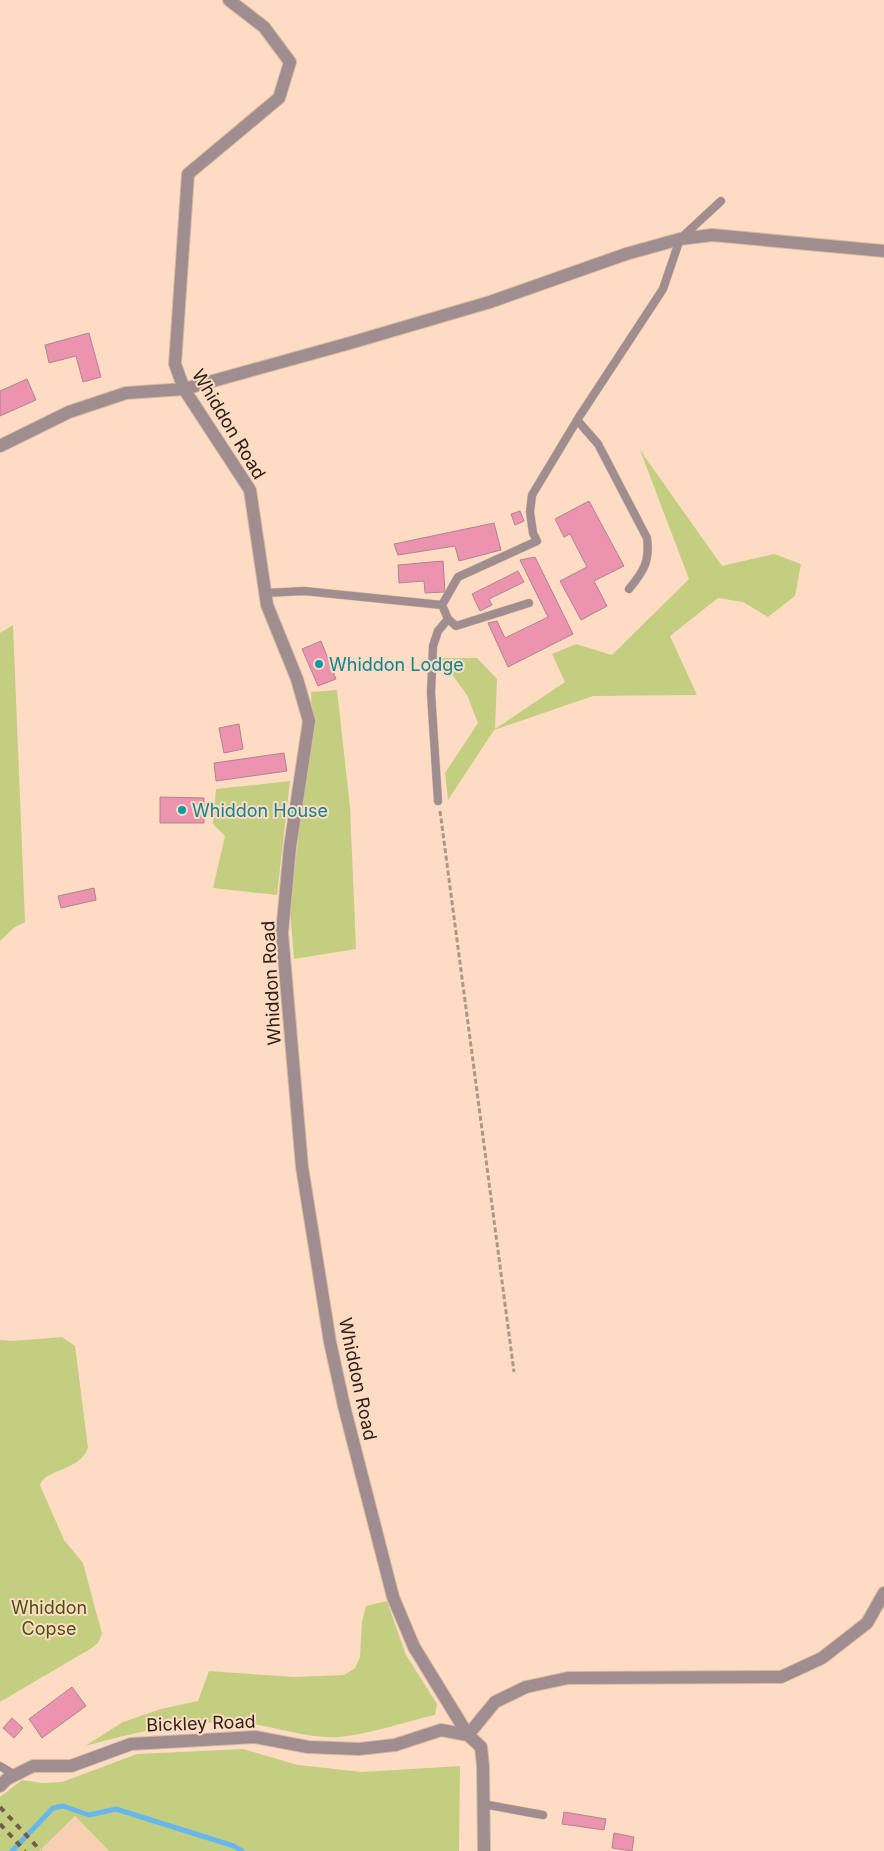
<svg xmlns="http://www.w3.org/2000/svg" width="884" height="1851" viewBox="0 0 884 1851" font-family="Inter,sans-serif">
  <rect width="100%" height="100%" fill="#fedcc4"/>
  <path fill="#f8d0b4" d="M75,1816L109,1851H39Z"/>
  <path fill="#c4ce80" d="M640,450L722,566L774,554L801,564L795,596L768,617L743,602L718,598L670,636L697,695L593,696L494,730L448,800L445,773L478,723L467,695L440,658H477L497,679L495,729L565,682L552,654L576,644L612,655L689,579Z
    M13,625L25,922L15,927L0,941V633Z
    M337,690L350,807L356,949L294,959L290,910L312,721L311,692Z
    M290,781L277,895L213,888L225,836L213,824L216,789Z
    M62,1337L75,1346L88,1448C80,1471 45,1469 40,1485L64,1540L83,1563L102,1634L98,1643L90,1649L0,1702V1340L13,1341Z
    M387,1601L406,1655L437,1704L435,1715C404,1722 371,1734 339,1737C308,1739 276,1727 245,1723C190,1718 137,1732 85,1746L123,1722L161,1709L198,1701L209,1671L294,1677L344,1675L355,1668L360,1657L362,1622L366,1606Z
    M243,1749L298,1765L362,1772L460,1766L459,1851H109L75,1816L39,1851H0V1797L22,1780L42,1783L62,1782L137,1754Z"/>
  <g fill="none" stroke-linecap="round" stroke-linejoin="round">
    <path stroke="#67b7ec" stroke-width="5" d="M12,1851L53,1808L63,1806L89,1815L116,1809L234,1846L242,1851"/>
  </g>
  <path fill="#eb93af" stroke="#ad8691" d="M89,333L101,377L83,382L76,356L49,363L45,345Z
    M27,379L36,400L0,416V391Z
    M589,501L624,566L594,581L607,606L581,620L560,581L587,567L570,534L564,537L555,519Z
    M520,511L524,521L515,525L511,514Z
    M494,523L501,550L459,561L455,546L398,555L394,544Z
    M535,557L573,634L508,667L488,623L497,621L505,638L548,617L520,560Z
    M443,561L445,592L425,593L424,581L399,583L398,565Z
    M518,571L524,582L489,599L492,605L480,611L472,594Z
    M321,641L336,679L318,686L302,649Z
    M239,724L243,749L224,753L219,728Z
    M284,753L287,771L216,781L214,763Z
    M160,797L204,798V823H160Z
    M94,888L96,900L61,908L58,896Z
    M72,1687L86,1706L42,1738L29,1719Z
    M12,1718L23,1728L14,1738L3,1728Z
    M564,1812L606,1819L604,1830L562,1824Z
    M614,1833L634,1837L632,1851L612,1848Z"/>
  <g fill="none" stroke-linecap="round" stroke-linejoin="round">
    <defs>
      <path id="service" d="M577,420L598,444L647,538C650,561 644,571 629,589
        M266,593L304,591L442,605L448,619L456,626L529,603
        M442,605L458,577L537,541L533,533L530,512L532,495L579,417L663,289L680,239L721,201
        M438,801L431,693L433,646L438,631L448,619
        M0,1766L15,1775
        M483,1804L543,1815"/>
      <path id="minor" d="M229,0L264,27L290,62L279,98L188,174L175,364L184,389L250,490L267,605L297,679L309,721L290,847L282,933L302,1167L330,1342L344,1406L393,1597L414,1647L468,1735L481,1747L483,1766L484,1851
        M0,446L69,412L126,393L184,389L350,343L490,302L626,254L680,239L712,235L884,251
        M468,1735L495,1702L526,1687L568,1678L781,1677L822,1658L867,1623L884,1593
        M0,1786L7,1779L33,1766H71L131,1744L255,1737L308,1747L359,1749L395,1745L441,1730L468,1735"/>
    </defs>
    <use href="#service" stroke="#d8baa5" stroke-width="9"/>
    <use href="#minor" stroke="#d8baa5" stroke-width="14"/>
    <path stroke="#b09684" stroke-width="3" stroke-dasharray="5 2.5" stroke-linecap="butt" d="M440,811L514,1372"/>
    <use href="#service" stroke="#a08d90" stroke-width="8"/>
    <use href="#minor" stroke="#a08d90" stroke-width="12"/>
    <path stroke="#705d4f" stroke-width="4" stroke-dasharray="6 6" stroke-linecap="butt" d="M0,1807L41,1851
      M0,1824L25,1851"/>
  </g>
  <g fill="#0f9aa8" stroke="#fedcc4" stroke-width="2">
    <circle cx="319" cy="664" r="5"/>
    <circle cx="182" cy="810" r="5"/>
  </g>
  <g text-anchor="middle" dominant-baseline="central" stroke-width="4" stroke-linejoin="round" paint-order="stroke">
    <g font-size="18" fill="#2d2118" stroke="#fedcc4">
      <text transform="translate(229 424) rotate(59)">Whiddon Road</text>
      <text transform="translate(271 983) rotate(-93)">Whiddon Road</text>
      <text transform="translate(358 1379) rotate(78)">Whiddon Road</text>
      <text transform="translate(201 1723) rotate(-2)">Bickley Road</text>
    </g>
    <g font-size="18" fill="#0d838f" stroke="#fedcc4" text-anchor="start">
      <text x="329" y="664">Whiddon Lodge</text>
      <text x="192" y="810">Whiddon House</text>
    </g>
    <g font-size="18" fill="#4a5010" stroke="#fedcc4">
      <text x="49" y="1607">Whiddon<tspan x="49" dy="21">Copse</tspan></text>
    </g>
  </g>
</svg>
